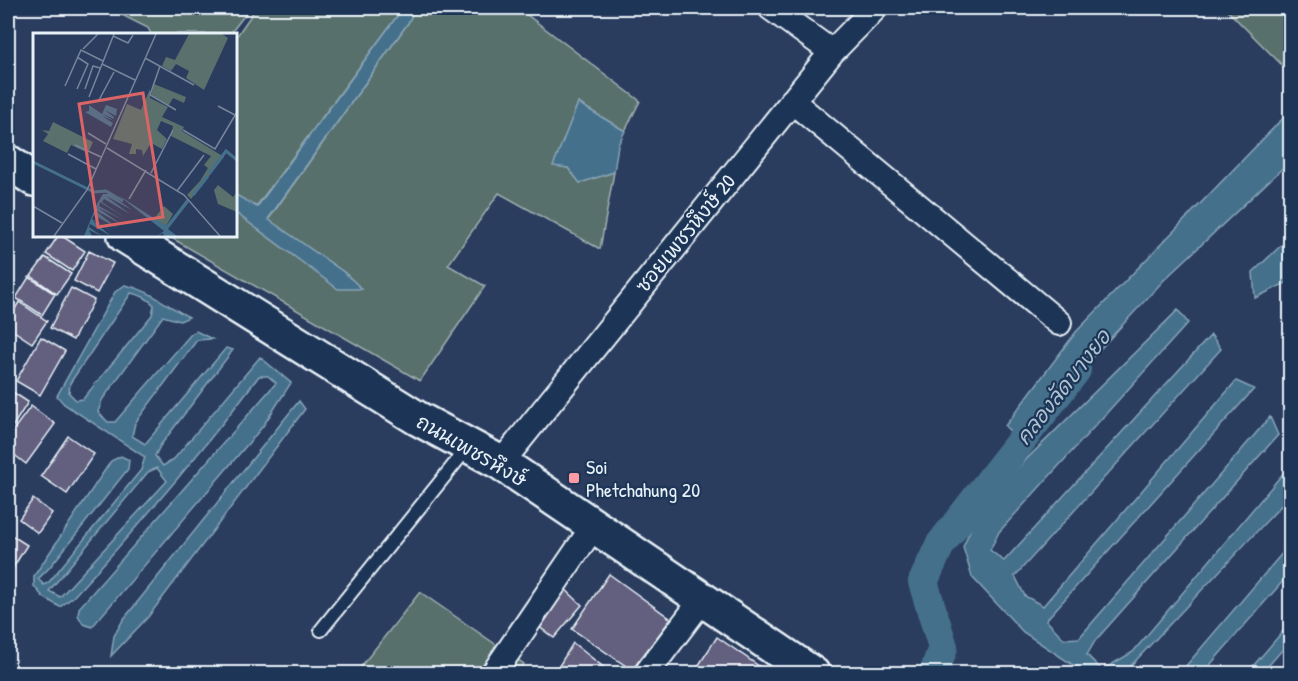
<svg xmlns="http://www.w3.org/2000/svg" width="1298" height="681" viewBox="0 0 1298 681" font-family="'Patrick Hand','Playpen Sans Thai',sans-serif">
  <rect width="100%" height="100%" fill="#2b3d5f"/>
  <filter id="ink" filterUnits="userSpaceOnUse"><feTurbulence type="fractalNoise" baseFrequency=".0167" numOctaves="2"/><feDisplacementMap in="SourceGraphic" scale="12" xChannelSelector="R" yChannelSelector="G"/><feConvolveMatrix kernelMatrix="1 2 1 2 8 2 1 2 1" color-interpolation-filters="sRGB"/></filter>
  <g filter="url(#ink)">
    <path fill="#59706c" stroke="#a0b0b2" stroke-width="1.5" d="M108,8H250L230,34H151L148,28Z
      M256,8H403L256,207L236,195V37Z
      M415,8H518L640,101L625,131L578,103L554,165L568,168L580,183L614,172L600,249L499,193L448,265L485,286L420,381L168,236H236V213L278,244L361,289L345,273L268,220L408,23Z
      M1225,8H1290V73Z
      M420,592L524,664L517,673L355,674Z"/>
    <path fill="#45708c" stroke="#86a4b7" stroke-width="1.5" fill-rule="evenodd" d="M403,8H415L408,23L268,219L345,273L362,289H338L236,213V195L257,207Z
      M578,103L625,131L618,145L614,172L580,183L568,168L553,166Z
      M1290,111V161L1164,280L1017,439L1005,426L1076,332Z
      M1290,237V281L1255,298L1253,272Z
      M125,285C151,290 166,306 189,317L180,321L163,316L102,400L98,412L108,422H115L191,334L196,331L212,339L197,340L135,423L132,436L145,444L226,348L233,350L160,446L155,456L163,466L174,459L260,357L291,383L263,426L92,627L83,624L78,615L79,608L276,383L268,376H259C201,453 139,526 73,597L60,607L43,597L34,586V576L111,461L121,456L129,460L128,469L50,567L38,579L44,585L49,582L141,470L145,457L64,404L57,396L115,292ZM131,293C141,295 148,298 154,305L152,315L83,399L76,400L69,393L70,383ZM157,468L167,481L60,597L49,591L148,472Z
      M1178,310L1188,323L999,532L990,550L1004,561L1211,335L1221,349L1015,576L1025,596L1043,606L1236,381L1254,389L1046,620L1064,639L1079,638L1270,417L1278,435L1095,641L1087,655L1102,670L1133,652L1290,465V496L1124,673H1085L1023,632L972,577L963,547L981,504Z
      M299,401L305,409L148,617L111,656L114,636L123,620Z
      M1290,544V573L1203,673H1176L1185,667Z
      M1290,623V641L1262,673H1247Z"/>
    <g fill="none" stroke-linecap="round" stroke-linejoin="round">
      <path stroke="#45708c" stroke-width="30" d="M934,674L943,647L923,582L940,545L1076,370"/>
    </g>
    <path fill="#635f7e" stroke="#e8f1f8" stroke-width="1.5" d="M58,236H62L85,251L72,271L46,254Z
      M89,251L113,263L97,293L74,281Z
      M45,257L71,274L57,294L31,276Z
      M29,277L55,294L42,315L16,298Z
      M71,288L94,300L73,340L50,328Z
      M19,302L47,321L32,343L8,327V321Z
      M41,337L65,351L40,395L16,381Z
      M8,389L28,402L8,434Z
      M31,406L55,424L26,464L8,450V437Z
      M68,436L94,454L67,494L41,476Z
      M33,499L52,513L38,533L19,519Z
      M8,533L27,545L8,576Z
      M609,574L671,619L632,670L572,629Z
      M563,587L582,605L554,638L538,626Z
      M717,637L763,669L759,674H693Z
      M573,643L607,670L604,674H554Z"/>
    <g fill="none" stroke-linecap="round" stroke-linejoin="round">
      <defs>
        <path id="service" d="M321,630L469,446"/>
        <path id="minor" d="M771,8L832,52
          M792,101L1059,323
          M501,463L832,52L875,8
          M493,674L593,527
          M646,674L702,600"/>
        <path id="secondary" d="M8,162L34,179
          M125,236L417,418L501,463L813,674"/>
      </defs>
      <use href="#service" stroke="#e8f1f8" stroke-width="16"/>
      <use href="#minor" stroke="#e8f1f8" stroke-width="28"/>
      <use href="#secondary" stroke="#e8f1f8" stroke-width="38"/>
      <use href="#service" stroke="#1d3557" stroke-width="12"/>
      <use href="#minor" stroke="#1d3557" stroke-width="24"/>
      <use href="#secondary" stroke="#1d3557" stroke-width="33"/>
    </g>
  </g>
  <rect fill="#ff9aa2" stroke="#1d3557" stroke-width="2" x="568" y="472" width="12" height="12" rx="3"/>
  <g text-anchor="middle" dominant-baseline="central" stroke-width="4.5" stroke-linejoin="round" paint-order="stroke">
    <g font-size="20" fill="#e8f1f8" stroke="#1d3557">
      <text transform="translate(685 233) rotate(-51)">ซอยเพชรหึงษ์ 20</text>
      <text transform="translate(472 450) rotate(30)">ถนนเพชรหึงษ์</text>
    </g>
    <g font-size="20" fill="#e8f1f8" stroke="#1d3557" text-anchor="start">
      <text x="586" y="466">Soi<tspan x="586" dy="23">Phetchahung 20</tspan></text>
    </g>
    <g font-size="21" font-style="italic" fill="#afc4d2" stroke="#1d3557">
      <text transform="translate(1063 387) rotate(-52)">คลองลัดบางยอ</text>
    </g>
  </g>
  <g transform="translate(33 33)">
    <rect width="204" height="204" fill="#2b3d5f"/>
    <path d="M156,1H189L195,5L171,57L153,45L156,38L143,31L138,38L129,33L133,24L142,27ZM121,51L153,64L151,70L140,65L136,72L118,63ZM117,56V65L135,74L129,84L151,94L149,98L191,124L158,166L154,162L167,148L175,135L171,132L178,123L138,103L140,93L128,88L124,97L134,106L129,116L118,110L110,123L109,117L103,116V121H96L99,111L80,106L94,71L108,77ZM20,89L60,109L55,120L38,112L34,120L10,108L15,101L9,97L16,98ZM185,152L200,164L204,159V179L185,171L181,157ZM131,173L140,181L133,193L121,186Z" fill="#59706c"/>
    <path d="M56,72L69,81L73,72L84,76L83,83L72,77L81,84V86L70,81L81,88L69,83L80,90L78,94L52,79L56,78ZM70,161H77L99,177L73,163L97,181L71,166L69,169L92,185L67,169L66,173L90,187L64,174L88,191L62,177L84,195L61,182L59,186L81,199L59,187L78,203L57,191L56,194L69,203L56,197L59,203H51L64,171ZM85,162L133,193L154,166L156,169L135,196L144,203H131L130,200L124,203L131,198Z" fill="#45708c"/>
    <path fill="none" stroke="#45708c" stroke-width="3" d="M0,129L61,159L73,158L90,168M176,141L193,118L204,127M160,162L175,143"/>
    <path fill="none" stroke="#77859c" stroke-width="1.5" d="M80,3L95,10L100,2M50,16L65,1M44,24L55,31L44,56M112,25L161,52M69,31L102,47M127,33L117,62L143,77M32,53L48,17L70,28M52,56L60,33L67,35M56,64L81,1M66,67L81,39M185,73L202,82M150,97L182,116L204,79M55,100L73,111M42,112L68,124M74,115L151,162L187,203M35,121L63,136M118,140L140,97M144,158L171,122M96,166L113,137M0,173L29,190M21,203L54,157L123,1"/>
    <path fill="#db6466" fill-opacity="0.15" stroke="#db6466" stroke-width="3" d="M110,60L130,184L65,194L46,71Z"/>
    <rect width="204" height="204" fill="none" stroke="#e8f1f8" stroke-width="3"/>
  </g>
  <rect width="1298" height="681" fill="none" stroke="#1d3557" stroke-width="30"/>
  <rect x="15" y="15" width="1268" height="651" fill="none" stroke="#e8f1f8" stroke-width="2" filter="url(#ink)"/>
</svg>
